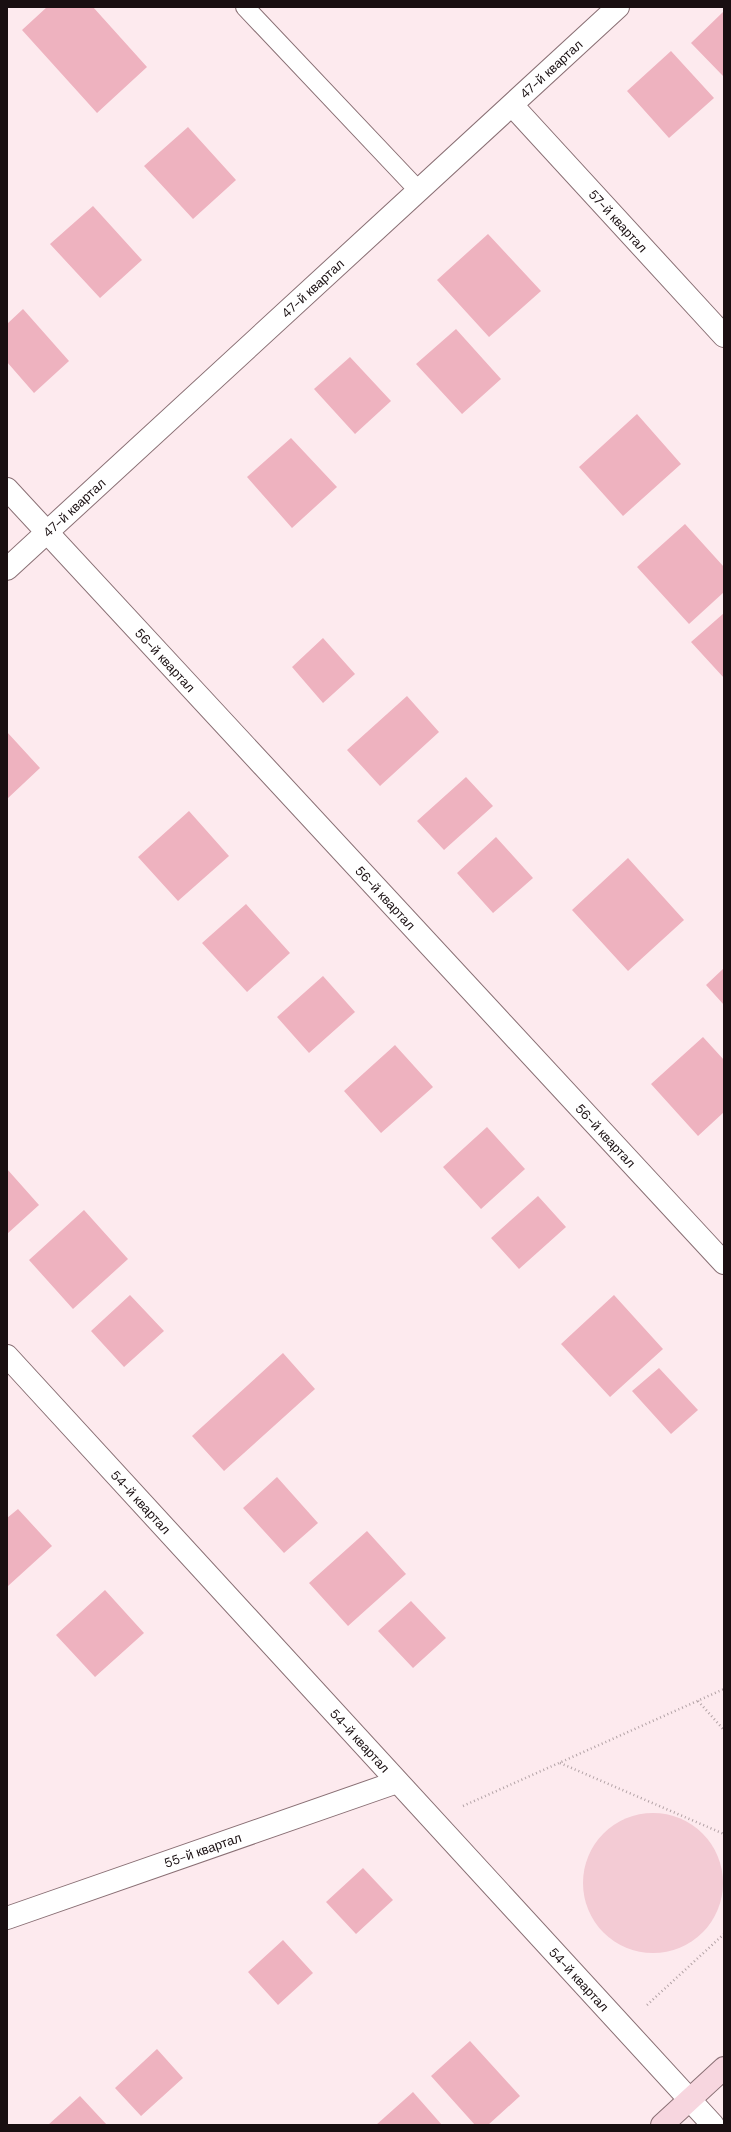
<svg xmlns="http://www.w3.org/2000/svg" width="731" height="2132" viewBox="0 0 731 2132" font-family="'DM Sans',sans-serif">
  <rect width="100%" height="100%" fill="#fdeaee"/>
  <path fill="#f3cbd4" d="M583 1883a70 70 0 1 1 140 0a70 70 0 1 1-140 0Z"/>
  <path fill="#eeb2bf" d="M47,7H93L147,67L97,113L22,30Z
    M724,11V77L691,43Z
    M671,51L714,98L669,138L627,91Z
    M188,127L236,180L193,219L144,166Z
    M93,206L142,260L100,298L50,244Z
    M488,234L541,291L489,337L437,280Z
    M23,309L69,361L34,393L7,362V324Z
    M456,329L501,379L462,414L416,364Z
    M350,357L391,401L355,434L314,389Z
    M637,414L681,464L623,516L579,467Z
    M291,438L337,487L292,528L247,477Z
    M685,524L724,567V592L689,624L637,567Z
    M724,613V678L691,642Z
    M323,638L355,674L323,703L292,667Z
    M407,696L439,732L380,786L347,750Z
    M7,732L40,768L7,799Z
    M466,777L493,806L444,850L417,821Z
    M189,811L229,856L178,901L138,857Z
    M496,837L533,878L493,913L457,873Z
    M628,858L684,920L628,971L572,910Z
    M246,904L290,953L247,992L202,943Z
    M724,968V1005L706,985Z
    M323,976L355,1012L309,1053L277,1017Z
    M703,1037L724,1060V1112L698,1136L651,1084Z
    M395,1045L433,1087L381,1133L344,1091Z
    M487,1127L525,1169L481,1209L443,1167Z
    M7,1169L39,1205L7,1234Z
    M538,1196L566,1227L519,1269L491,1238Z
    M84,1210L128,1259L73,1309L29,1260Z
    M130,1295L164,1331L124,1367L91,1331Z
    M614,1295L663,1349L610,1397L561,1344Z
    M283,1353L315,1389L224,1471L192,1436Z
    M659,1368L698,1410L671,1434L632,1391Z
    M277,1477L318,1523L284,1553L243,1508Z
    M18,1509L52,1546L8,1586L7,1518Z
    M367,1531L406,1574L348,1626L309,1583Z
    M105,1590L144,1633L95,1677L56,1635Z
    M411,1601L446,1638L413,1668L378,1631Z
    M363,1868L393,1900L356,1934L326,1902Z
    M283,1940L313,1973L278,2005L248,1972Z
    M470,2041L520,2096L488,2125H475L431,2076Z
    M157,2049L183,2078L141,2116L115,2088Z
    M413,2092L442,2125H376Z
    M80,2096L107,2125H48Z"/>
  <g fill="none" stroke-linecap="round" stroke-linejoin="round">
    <defs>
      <path id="lane" d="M245,7L419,191"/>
      <g id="street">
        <path id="s1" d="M512,105L724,336"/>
        <path id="s2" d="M7,489L724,1263"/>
        <path id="s3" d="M7,569L618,7"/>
        <path id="s4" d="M7,1356L713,2125"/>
        <path id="s5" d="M7,1918L397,1782"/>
      </g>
      <path id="secondary" d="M662,2125L724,2068"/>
    </defs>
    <use href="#lane" stroke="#896f74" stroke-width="20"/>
    <use href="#street" stroke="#896f74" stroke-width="24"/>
    <use href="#secondary" stroke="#896f74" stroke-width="24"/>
    <path stroke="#b2a2a5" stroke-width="2.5" stroke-dasharray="1 3" stroke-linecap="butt" d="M698,1701L724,1730
      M560,1763L724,1834
      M463,1806L724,1689
      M647,2005L724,1934"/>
    <use href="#lane" stroke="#fff" stroke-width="18"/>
    <use href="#street" stroke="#fff" stroke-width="22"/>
    <use href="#secondary" stroke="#f7d6df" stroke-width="22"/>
  </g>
  <g text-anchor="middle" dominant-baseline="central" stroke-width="4" stroke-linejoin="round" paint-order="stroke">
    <g font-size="13" fill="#190f11" stroke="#fff">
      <text stroke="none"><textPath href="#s3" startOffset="739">47-й квартал</textPath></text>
      <text stroke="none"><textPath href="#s1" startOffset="157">57-й квартал</textPath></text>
      <text stroke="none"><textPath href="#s3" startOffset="415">47-й квартал</textPath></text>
      <text stroke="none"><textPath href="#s3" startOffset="91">47-й квартал</textPath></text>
      <text stroke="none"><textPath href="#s2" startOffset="233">56-й квартал</textPath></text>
      <text stroke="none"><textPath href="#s2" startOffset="557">56-й квартал</textPath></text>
      <text stroke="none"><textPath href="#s2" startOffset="881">56-й квартал</textPath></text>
      <text stroke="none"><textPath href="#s4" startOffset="198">54-й квартал</textPath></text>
      <text stroke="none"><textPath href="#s4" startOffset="522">54-й квартал</textPath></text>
      <text stroke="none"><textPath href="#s5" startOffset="207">55-й квартал</textPath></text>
      <text stroke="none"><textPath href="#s4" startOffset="846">54-й квартал</textPath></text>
    </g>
  </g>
  <rect width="731" height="2132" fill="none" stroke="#190f11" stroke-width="16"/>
</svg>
